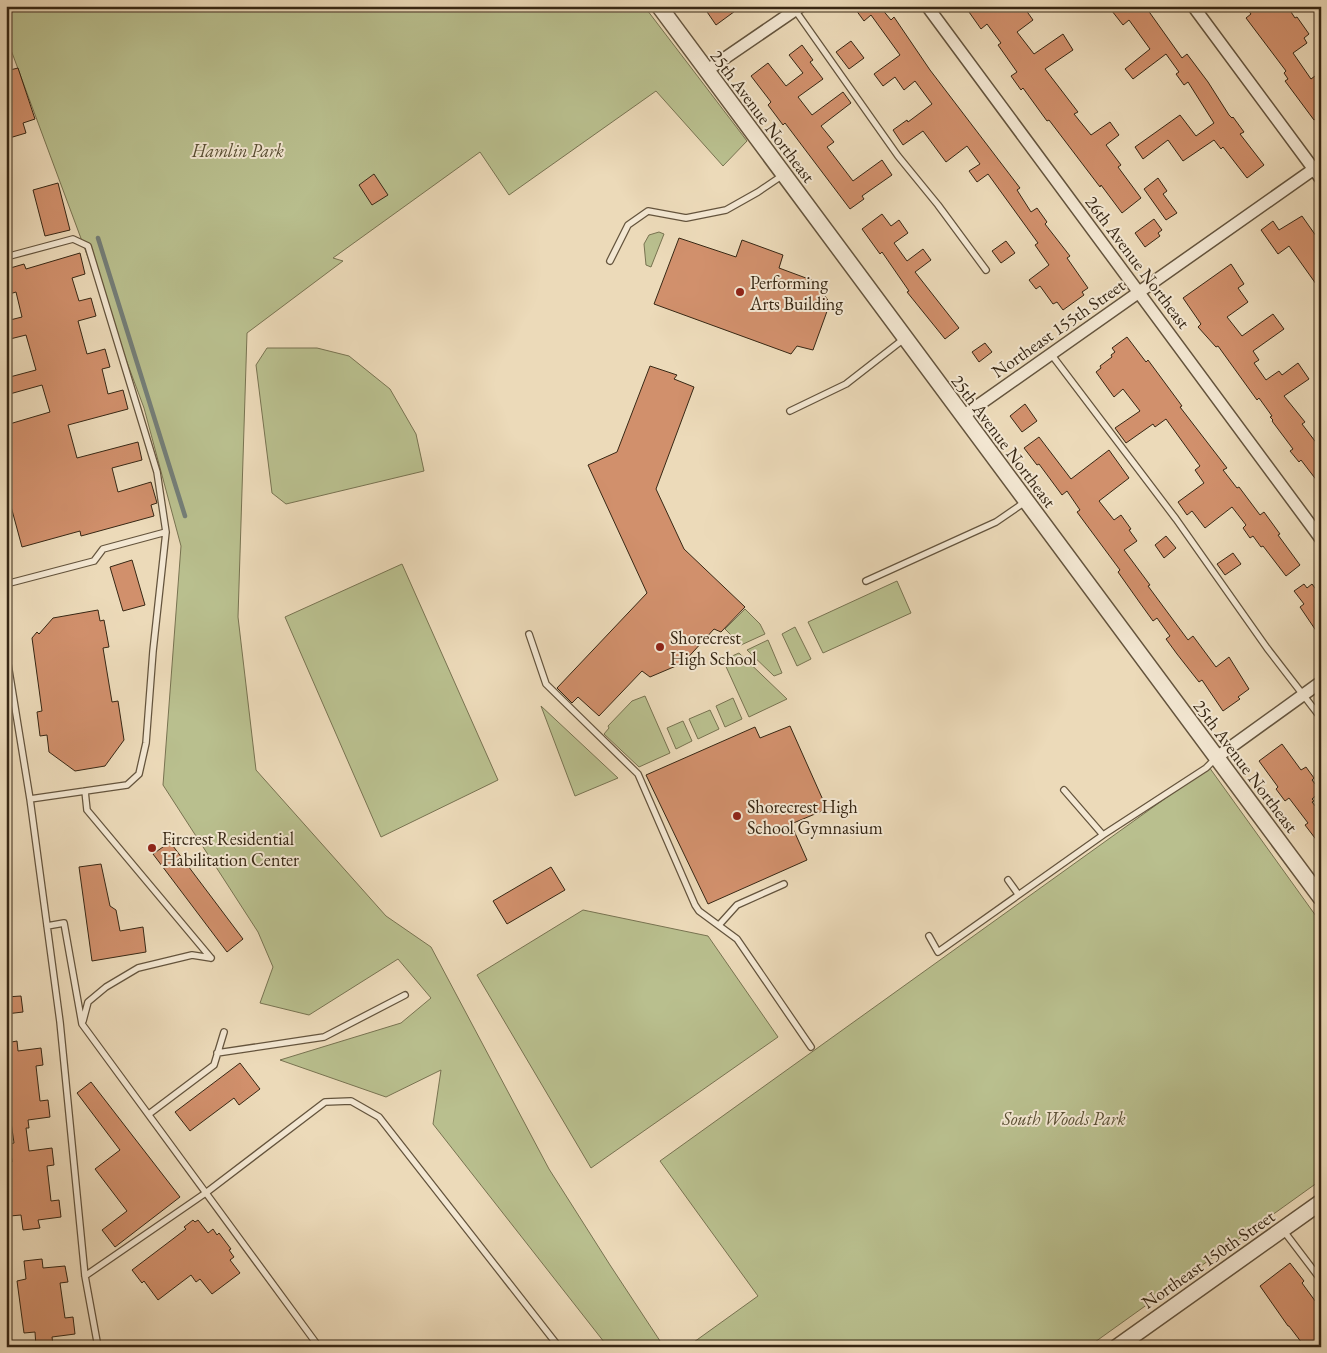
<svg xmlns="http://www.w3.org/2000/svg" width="1327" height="1353" viewBox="0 0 1327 1353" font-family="'EB Garamond',serif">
  <rect width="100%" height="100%" fill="#ecdab9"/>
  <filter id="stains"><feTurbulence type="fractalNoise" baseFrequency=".004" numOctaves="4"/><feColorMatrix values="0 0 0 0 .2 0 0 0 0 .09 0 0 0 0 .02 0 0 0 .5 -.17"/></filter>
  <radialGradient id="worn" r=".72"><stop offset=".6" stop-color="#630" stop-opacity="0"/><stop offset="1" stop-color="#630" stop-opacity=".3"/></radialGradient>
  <path fill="#b9bf8e" stroke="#787351" d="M6,6H644L747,141L723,166L656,91L509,195L480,152L333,258L343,261L247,333L238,617L256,770L386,916L431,947L549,1169L610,1265L664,1347H608L433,1124L441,1070L386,1097L280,1060L401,1023L431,998L398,959L309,1015L260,1003L273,967L258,932L163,785L181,546L144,408L11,50L6,51Z
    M659,232L664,234L651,267L646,265L644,244L649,235Z
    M267,348H317L349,356L390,389L416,434L424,471L286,504L272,493L256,365Z
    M402,564L498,780L381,837L285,617Z
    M897,581L911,613L823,653L808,622Z
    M745,609L760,624L765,634L741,645L725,629Z
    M795,627L811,659L797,666L782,634Z
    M768,640L782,673L774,676L747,650Z
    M739,653L787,699L749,717L723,660Z
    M645,696L670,753L639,767L604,734L609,728L608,726L632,701Z
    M733,698L742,719L725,727L716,706Z
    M541,706L618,778L575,796Z
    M710,710L719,729L698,739L689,719Z
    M683,721L692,741L676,749L667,728Z
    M1209,767L1321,923V1180L1088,1347H687L758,1296L660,1161Z
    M583,910L708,936L778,1037L591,1168L477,975Z"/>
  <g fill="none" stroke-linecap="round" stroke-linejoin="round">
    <path stroke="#747e78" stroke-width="4.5" d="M98,238L185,516"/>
  </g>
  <path fill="#d1906c" stroke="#372714" d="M703,6H742L716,25Z
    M853,6H883L881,8L891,20L894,17L930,70L1020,188L1017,190L1031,212L1037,208L1047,222L1045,224L1070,256L1067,258L1088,288L1082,292L1084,295L1063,310L1057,302L1053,304L1040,286L1036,289L1029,280L1049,265L1035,245L1038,243L988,174L977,182L969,171L980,164L967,146L946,162L923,131L903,145L893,130L907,120L908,122L932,104L915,81L904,90L895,77L883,86L874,74L900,55L871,15L864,21Z
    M976,6H1023L1033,20L1017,32L1034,54L1063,34L1073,50L1045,69L1078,112L1074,114L1091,135L1110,122L1119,135L1106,145L1121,165L1118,167L1141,198L1122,213L1101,185L1100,187L1049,120L1047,121L1023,88L1021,90L1011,76L1017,72L998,45L1001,43L987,24L981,29L969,12Z
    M1108,6H1145L1182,58L1187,54L1208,82L1229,115L1232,118L1233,117L1244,132L1240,134L1264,165L1247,178L1223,147L1221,149L1214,140L1183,161L1168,140L1143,159L1135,147L1180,115L1196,136L1214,123L1188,82L1184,85L1176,74L1179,72L1166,54L1133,79L1125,69L1150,49L1129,20L1123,25Z
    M1245,6H1287L1295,18L1297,17L1309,34L1304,38L1307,43L1293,53L1311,79L1315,76L1321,84V115L1314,120L1285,81L1288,79L1284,73L1286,71L1246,18L1251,14Z
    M851,41L864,58L849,69L836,52Z
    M802,45L813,60L810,62L823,79L798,97L812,115L843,92L851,103L821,126L834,142L827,147L853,181L882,160L892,175L862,196L864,199L850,209L785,123L783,125L768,105L771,102L751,76L768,63L786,86L803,73L789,55Z
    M18,68L35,119L23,123L26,133L6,139V71Z
    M374,174L388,195L372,205L359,185Z
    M1158,178L1167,191L1163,194L1177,213L1166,220L1144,189Z
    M58,183L70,230L45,236L33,190Z
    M882,214L891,226L899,220L908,233L894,243L907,261L923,249L931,260L915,272L959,328L945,339L907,292L909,291L882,252L880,254L862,229Z
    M1302,216L1321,243V291L1289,246L1278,254L1261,230L1273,221L1279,230Z
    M1154,219L1162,230L1158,233L1160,236L1145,247L1135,233Z
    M679,238L736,257L742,240L783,255L779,268L814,281L830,303L813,350L797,346L791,354L654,304Z
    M1006,241L1015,253L1001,263L992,251Z
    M80,253L85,274L72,278L79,301L91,298L96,316L78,321L87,354L105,349L110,367L102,369L108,394L123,390L128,409L68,425L77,458L138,442L142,460L112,468L118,492L151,482L157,503L151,505L154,516L81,536L80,531L22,547L6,488V425L50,412L42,385L6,395V378L36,370L26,335L6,340V321L22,317L16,292L6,295V277L9,276L7,269L24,264L26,269Z
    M1231,264L1244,284L1238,288L1248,302L1227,317L1242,336L1273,314L1284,329L1253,351L1259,360L1254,363L1266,380L1279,371L1282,375L1298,363L1309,379L1284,396L1305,422L1302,424L1321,449V486L1301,460L1299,462L1290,451L1293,449L1272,421L1273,420L1270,417L1272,416L1259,398L1257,400L1218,346L1216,347L1198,327L1201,324L1183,298Z
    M1127,337L1146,362L1148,360L1182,406L1180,407L1227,468L1223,470L1237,488L1239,487L1260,515L1264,512L1280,534L1278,535L1300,565L1286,576L1263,546L1261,547L1253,536L1250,538L1243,528L1246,525L1232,507L1205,528L1192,511L1187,515L1178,502L1204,483L1195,470L1200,466L1166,419L1155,427L1153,424L1126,443L1115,428L1140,411L1123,389L1114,397L1096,372L1101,368L1100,366L1112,357L1111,355L1115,352L1112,348Z
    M985,343L992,352L979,362L972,352Z
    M650,366L677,375L674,379L694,387L656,489L684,549L745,607L721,632L714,629L683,663L650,677L642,671L599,716L578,697L572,703L557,688L647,593L588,465L617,452Z
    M1025,404L1037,421L1022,432L1010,416Z
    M1039,437L1071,479L1109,450L1129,478L1099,501L1114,520L1121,515L1131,529L1129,530L1137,541L1124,550L1150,585L1148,586L1188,640L1193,636L1216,667L1229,657L1249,689L1238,697L1240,699L1223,711L1202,680L1199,682L1177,654L1166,639L1170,636L1157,618L1153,621L1140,603L1118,572L1120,570L1077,512L1080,510L1067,491L1062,495L1039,464L1037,465L1024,448Z
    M1166,536L1176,548L1164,558L1155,545Z
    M1233,553L1241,564L1225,575L1217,564Z
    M132,560L145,605L123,611L110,567Z
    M1304,584L1307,588L1312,584L1321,596V638L1300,607L1304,604L1294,591Z
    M98,610L100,621L104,620L109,647L103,648L112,702L118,701L124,740L105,766L75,771L49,752L47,735L40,736L37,712L42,711L32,638L37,632L39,634L53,618Z
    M790,726L827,809L791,824L807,860L708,904L646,775L755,727L760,738Z
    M1282,744L1301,770L1306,767L1314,778L1312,780L1320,790L1318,791L1319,793L1312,799L1314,801L1312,802L1321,813V846L1305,825L1308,823L1289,798L1285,801L1276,789L1278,787L1259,761Z
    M170,842L243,939L227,952L153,854Z
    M101,864L110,906L116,910L120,931L143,927L146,952L92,961L79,867Z
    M551,867L565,890L507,924L493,901Z
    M21,996L23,1012L6,1014V997Z
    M17,1041L18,1051L41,1048L43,1065L36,1066L40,1101L48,1100L50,1117L28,1120L29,1128H26L29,1151L52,1148L54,1165L47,1166L51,1201L59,1200L61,1217L38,1220L40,1228L23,1230L21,1215L10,1216L6,1185V1163L12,1162L10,1144L14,1143L10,1115H6V1043Z
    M240,1063L260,1089L239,1105L234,1098L190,1131L175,1112Z
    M91,1082L180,1197L115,1247L102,1230L127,1211L95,1169L120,1150L77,1093Z
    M193,1220L195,1222L198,1220L208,1233L213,1229L217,1235L219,1233L231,1249L229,1250L234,1257L230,1260L240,1273L212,1294L200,1279L196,1282L191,1275L158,1300L144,1281L142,1283L132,1270L186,1229L184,1227Z
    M42,1259L43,1268L65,1266L68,1282L60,1283L65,1318L73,1317L75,1334L52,1337L53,1345L36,1347L35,1332L24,1333L17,1281L26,1279L24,1261Z
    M1290,1263L1304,1281L1302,1283L1321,1309V1337L1308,1347H1305L1289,1326H1288L1260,1286Z"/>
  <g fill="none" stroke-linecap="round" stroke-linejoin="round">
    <defs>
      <path id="service" d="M795,10L898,156L938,205L986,270
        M6,257L73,239L88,246L157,472L166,532L153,651L146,743L139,774L127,785L30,799
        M610,261L628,225L648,211L686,218L726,210L758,192L783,175
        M1051,354L1176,519L1267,648L1321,718
        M790,411L846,384L905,338
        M866,581L996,522L1025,502
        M6,584L94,561L103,549L166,532
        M529,634L546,684L638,774L695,905L699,911L737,939L811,1047
        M6,652L30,799L60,1022L85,1276L98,1347
        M1064,790L1103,835
        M85,791L87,810L211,958
        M1008,880L1018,894
        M719,925L737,905L784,884
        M47,926L64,923L82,1024L319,1347
        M929,936L938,952L1103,835L1206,768L1216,758
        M83,1021L88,1002L106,987L138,968L192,955L211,958
        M217,1053L324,1037L405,995
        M149,1114L214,1065L224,1032
        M1283,1230L1321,1280
        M85,1276L207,1192L325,1102L351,1101L379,1117L559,1347"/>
      <path id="minor" d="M927,6L1321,539
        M1193,6L1321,179
        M706,71L801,6
        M963,416L1321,164
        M1217,757L1321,682"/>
      <path id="tertiary" d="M659,6L1321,898
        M1117,1347L1321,1202"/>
    </defs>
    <use href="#service" stroke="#64543d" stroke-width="8"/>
    <use href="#minor" stroke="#64543d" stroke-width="14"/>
    <use href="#tertiary" stroke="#64543d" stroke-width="18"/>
    <use href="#service" stroke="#f3e7d2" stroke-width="5.5"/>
    <use href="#minor" stroke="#f3e7d2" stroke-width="11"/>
    <use href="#tertiary" stroke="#f3e7d2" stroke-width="15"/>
  </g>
  <g fill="#8f2418" stroke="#f3e7d2" stroke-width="2">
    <circle cx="740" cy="292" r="5"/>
    <circle cx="660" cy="647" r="5"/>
    <circle cx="737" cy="816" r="5"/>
    <circle cx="152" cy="848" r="5"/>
  </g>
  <g text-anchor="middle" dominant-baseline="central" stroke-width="4" stroke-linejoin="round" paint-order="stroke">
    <g font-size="18" fill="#372714" stroke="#f3e7d2">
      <text transform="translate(763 116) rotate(53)">25th Avenue Northeast</text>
      <text transform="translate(1138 262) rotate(53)">26th Avenue Northeast</text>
      <text transform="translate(1058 328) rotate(-35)">Northeast 155th Street</text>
      <text transform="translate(1004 441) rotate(53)">25th Avenue Northeast</text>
      <text transform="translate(1246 766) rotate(53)">25th Avenue Northeast</text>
      <text transform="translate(1208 1259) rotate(-35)">Northeast 150th Street</text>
    </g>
    <g font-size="18" font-style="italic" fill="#584d32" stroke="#f3e7d2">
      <text x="238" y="150">Hamlin Park</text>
      <text x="1064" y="1118">South Woods Park</text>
    </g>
    <g font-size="18" fill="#372714" stroke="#f3e7d2" text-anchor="start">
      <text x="750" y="282">Performing<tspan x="750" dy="21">Arts Building</tspan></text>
      <text x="670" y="637">Shorecrest<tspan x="670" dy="21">High School</tspan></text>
      <text x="747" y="806">Shorecrest High<tspan x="747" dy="21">School Gymnasium</tspan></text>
      <text x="162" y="838">Fircrest Residential<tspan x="162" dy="21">Habilitation Center</tspan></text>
    </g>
  </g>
  <rect width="1327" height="1353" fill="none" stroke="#ecdab9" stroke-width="25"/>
  <rect x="8" y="8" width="1312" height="1338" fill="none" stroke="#372714" stroke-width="2.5"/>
  <rect x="12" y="12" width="1302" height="1328" fill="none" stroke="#372714"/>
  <rect width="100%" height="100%" filter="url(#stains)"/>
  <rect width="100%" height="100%" fill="url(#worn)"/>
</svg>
